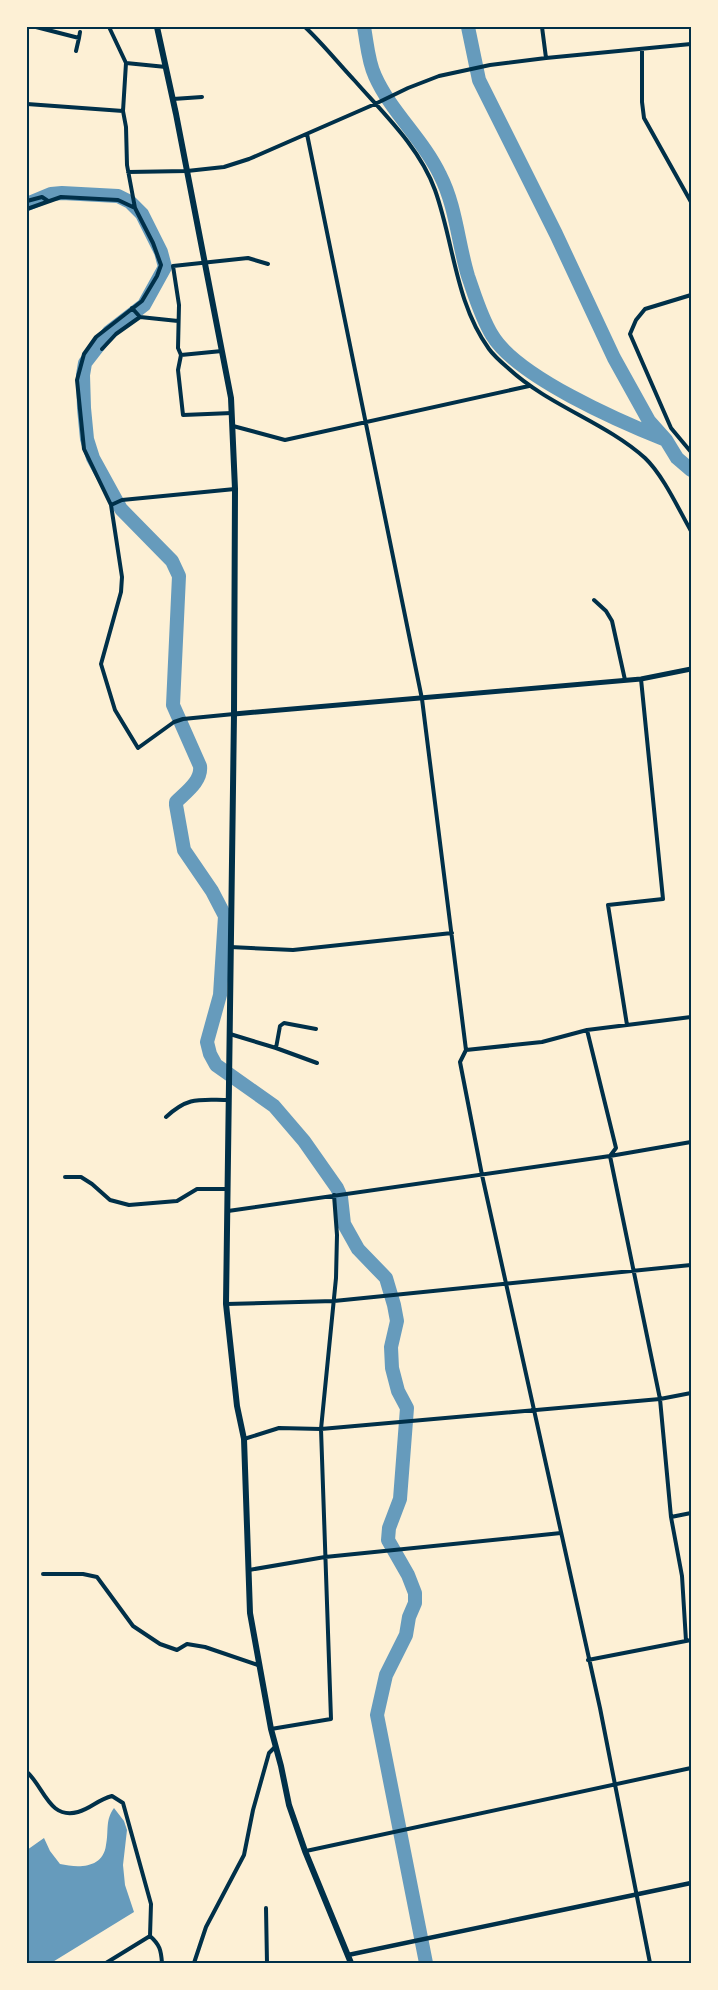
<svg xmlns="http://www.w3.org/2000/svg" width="718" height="1990" viewBox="0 0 718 1990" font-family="'Libre Baskerville',serif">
  <rect width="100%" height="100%" fill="#fdf0d5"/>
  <path fill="#669bbc" d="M114,1808L124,1821L127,1830L123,1865L125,1885L134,1912L51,1963H27V1850L44,1838L50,1851L60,1864C78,1868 103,1869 106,1845C109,1831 105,1820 114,1808Z"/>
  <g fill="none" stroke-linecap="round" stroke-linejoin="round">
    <path stroke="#669bbc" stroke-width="14" d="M364,27C367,43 368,61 375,76C391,112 423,139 440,175C456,206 458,243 468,276C475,296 481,317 492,335C517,377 621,422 666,440
      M468,27L479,80L556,234L614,358L649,421L666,440L677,458L691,470
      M27,204L51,194L62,193L118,196L130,202L142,214L161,252L165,267L144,305L109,332L85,363L83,375L84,408L87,439L93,458L121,509L172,561L179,576L173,705L200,766C202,781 186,792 176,802V805L184,850L212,891L225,916L220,995L207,1042L210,1054L216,1065L274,1106L304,1141L337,1188L341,1197L344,1224L358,1249L386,1278L394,1305L397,1321L391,1347L392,1368L398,1391L407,1408L400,1499L389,1528L388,1540L408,1575L415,1593V1603L409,1617L406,1635L386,1675L377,1715L426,1963"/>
    <path stroke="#003049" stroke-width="4" d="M36,27L79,38L76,51
      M109,27L126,63L123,111L126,127L127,165L135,208L153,243L161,265L157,276L142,301L96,337L84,354L77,380L84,449L111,505L122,577L121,592L101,664L115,710L138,748L174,722L183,719L234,714
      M305,27C323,44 338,63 355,81C384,114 420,148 435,190C454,243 455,302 489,349C494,356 501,362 508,368C549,406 605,422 645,458C663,475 679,510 691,531
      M542,27L546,58
      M79,38L80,32
      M642,49V102L644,118L691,202
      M126,63L166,67
      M173,99L202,97
      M27,104L123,111
      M307,134L422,699L466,1050L460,1062L482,1175L600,1708L650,1963
      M128,172L187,171L224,167L249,159L375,104L408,88L439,76L490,65L546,58L691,44
      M27,201L42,197L48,201
      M27,209L61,197L118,200L135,208
      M691,295L645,309L636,320L630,334L671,428L691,452
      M132,308L140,317L178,321
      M102,349L116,334L140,317
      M222,351L181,355L178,370L183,415L232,413
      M181,355L178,348L179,305L173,266L248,258L268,264
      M233,426L285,440L529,386
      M111,505L122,500L235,489
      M594,600L606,611L612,621L625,680
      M230,947L293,950L452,933
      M627,1025L608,905L663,899L641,679
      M230,1034L276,1048L317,1063
      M276,1048L280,1026L284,1023L316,1029
      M466,1050L542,1042L587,1030
      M166,1117C189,1096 199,1100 229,1100
      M65,1177H81L92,1184L110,1200L129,1205L177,1201L197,1189H227
      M228,1211L610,1156L691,1142
      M226,1304L334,1301L691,1265
      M244,1439L279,1428L321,1429L660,1399L691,1393
      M671,1517L691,1513
      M249,1570L325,1557L561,1533
      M43,1574H83L97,1577L133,1626L160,1644L177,1650L187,1644L205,1647L258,1665
      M686,1641L682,1576L671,1517L660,1399L610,1156L616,1148L587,1030L691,1017
      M588,1660L691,1640
      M271,1729L331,1719L321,1429L336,1278L337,1235L334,1195
      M27,1772C44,1787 49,1820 78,1812C92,1808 97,1800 112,1796L123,1803L151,1904L150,1936C160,1945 161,1950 162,1963
      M306,1851L691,1768
      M266,1908L267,1963
      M106,1963L150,1936
      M194,1963L206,1927L244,1855L253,1810L269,1753L275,1747"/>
    <path stroke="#003049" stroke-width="4.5" d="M348,1955L691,1883"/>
    <path stroke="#003049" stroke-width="5" d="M234,714L641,679L691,669"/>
    <path stroke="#003049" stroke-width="6" d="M157,27L176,114L231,398L235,489L234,714L226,1304L237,1406L244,1439L250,1613L271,1729L281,1766L289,1805L305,1851L351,1963"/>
  </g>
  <rect width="718" height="1990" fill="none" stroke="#fdf0d5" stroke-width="57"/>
  <rect x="28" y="28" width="662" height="1934" fill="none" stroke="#003049" stroke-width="2"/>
</svg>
